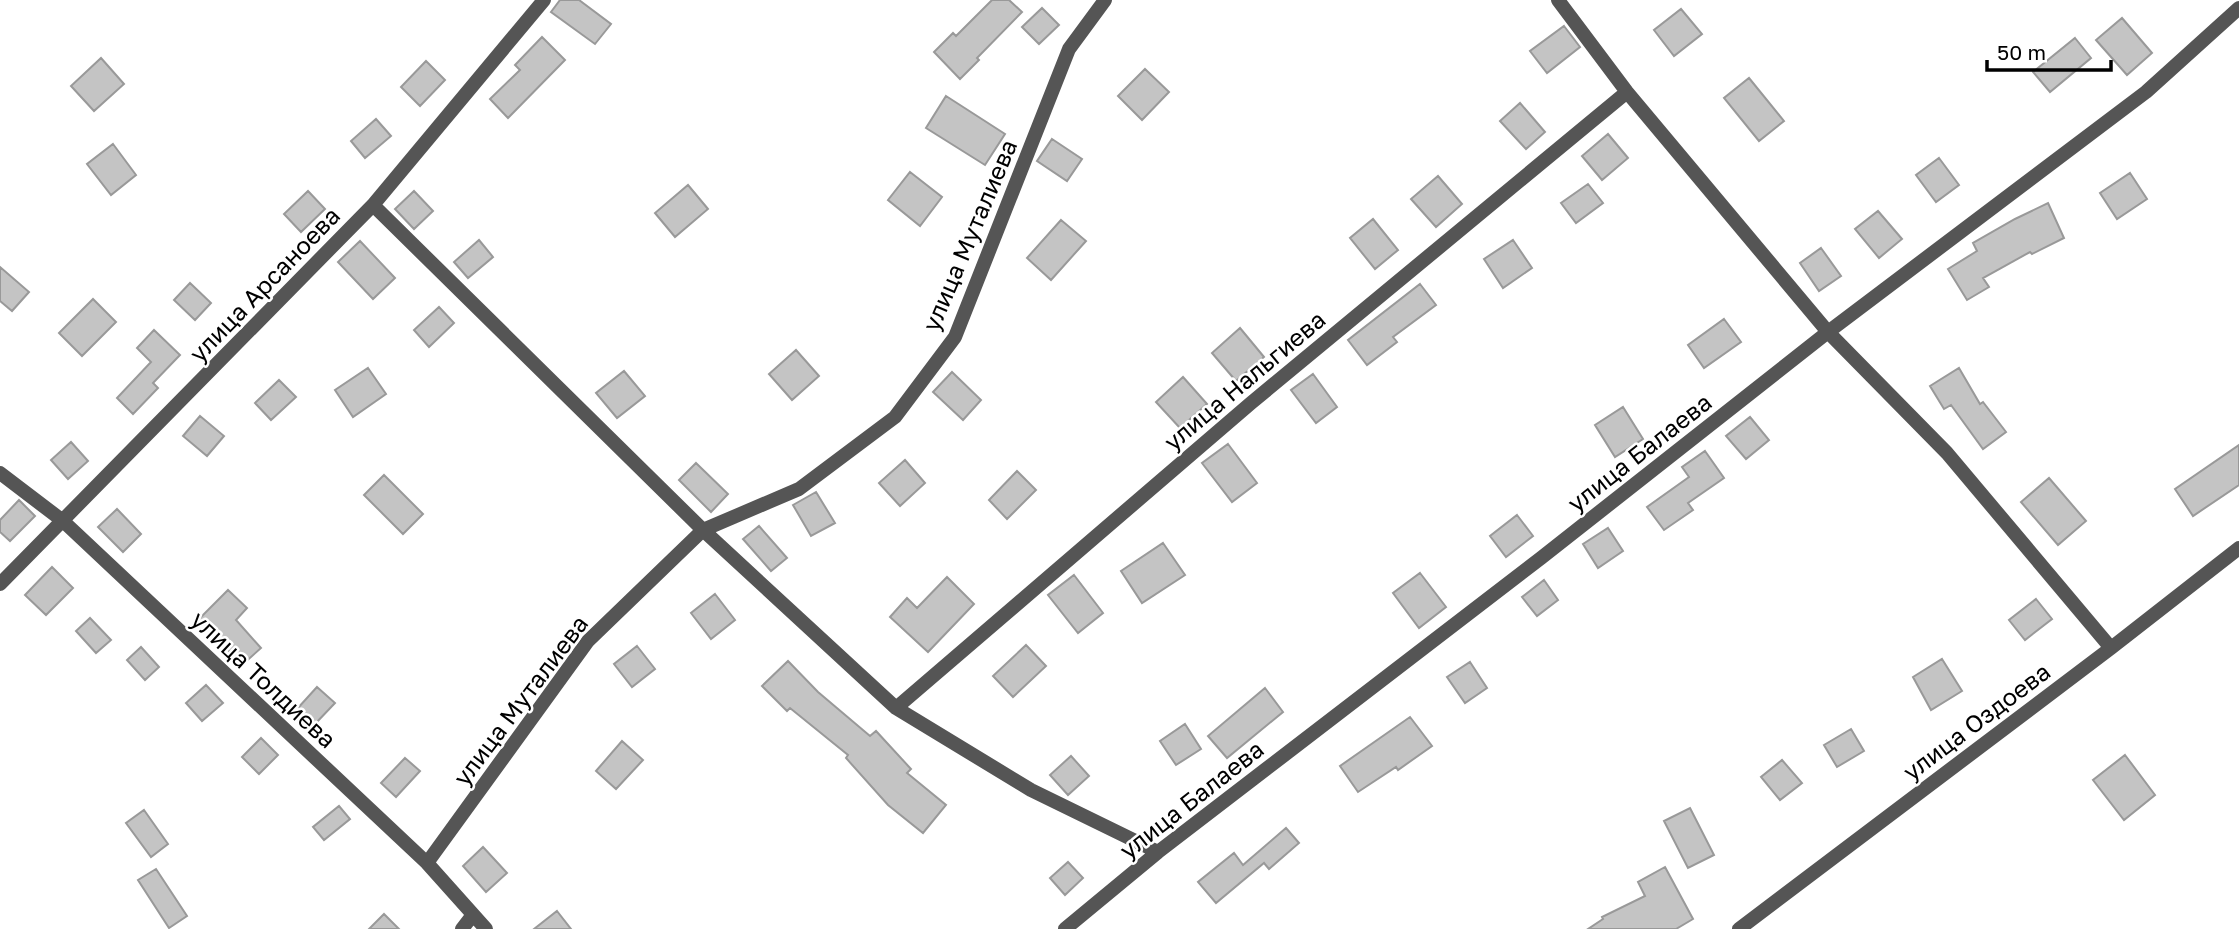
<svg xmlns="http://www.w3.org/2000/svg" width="2239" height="929" viewBox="0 0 2239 929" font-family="'Golos Text',sans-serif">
  <rect width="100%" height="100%" fill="#fff"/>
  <path fill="#c4c4c4" stroke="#999" stroke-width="2" d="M560,0H579L611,24L595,44L551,12Z
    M992,0H1009L1022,12L977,58L979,60L960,79L934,52L953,33L956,36Z
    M1042,8L1059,25L1039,44L1022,27Z
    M1681,9L1702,34L1674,56L1654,30Z
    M2122,18L2152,53L2127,75L2096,40Z
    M1564,26L1580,47L1547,73L1530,51Z
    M542,37L565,60L508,118L490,99L520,70L515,65Z
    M2075,38L2091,58L2050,92L2033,72Z
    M101,58L124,84L94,111L71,86Z
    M426,61L445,80L420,106L401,87Z
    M1145,69L1169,92L1142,120L1118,96Z
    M1749,78L1784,121L1759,141L1724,98Z
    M946,96L1005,134L985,165L926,128Z
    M1520,103L1545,132L1526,149L1500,121Z
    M376,119L391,136L365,158L351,141Z
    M1608,134L1628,158L1602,180L1582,156Z
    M1052,139L1082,159L1067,181L1037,161Z
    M113,144L136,175L111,195L87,164Z
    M1939,158L1959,185L1936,202L1916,175Z
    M910,172L942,197L920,226L888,200Z
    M2130,173L2147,199L2117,219L2100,193Z
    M1438,176L1462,204L1436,227L1411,199Z
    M1588,184L1603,203L1576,223L1561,203Z
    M688,185L708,209L675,237L655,213Z
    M308,191L325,209L301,232L284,214Z
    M414,191L433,211L414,229L395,209Z
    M2048,203L2064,238L2032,254L2030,252L1983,278L1989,287L1967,300L1948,269L1977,251L1973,243L2015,219Z
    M1878,211L1902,239L1879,258L1855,229Z
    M1373,219L1398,250L1375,269L1350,238Z
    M1061,220L1086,241L1051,280L1027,258Z
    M479,240L493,257L468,278L454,262Z
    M1513,240L1532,268L1503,288L1484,259Z
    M360,241L395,278L373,299L338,262Z
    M1821,248L1841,276L1819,291L1800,263Z
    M0,267L29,292L12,311L0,301Z
    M190,283L211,303L195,320L174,300Z
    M1420,284L1436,305L1393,337L1397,342L1367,365L1348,340Z
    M93,299L116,322L82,356L59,333Z
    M439,307L454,323L429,347L414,330Z
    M1724,319L1741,342L1704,368L1688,345Z
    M1240,328L1264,357L1236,381L1212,353Z
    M154,330L180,355L153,383L158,388L133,414L117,398L151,362L137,348Z
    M796,350L819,376L792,400L769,374Z
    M368,368L386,394L353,417L335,390Z
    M1959,368L1980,404L1983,402L2006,432L1983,449L1951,405L1944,409L1930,386Z
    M624,371L645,396L617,418L596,393Z
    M952,372L981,400L963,420L933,392Z
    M1313,374L1337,407L1316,423L1291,390Z
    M1183,377L1207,404L1180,428L1156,402Z
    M279,380L296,397L271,420L255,403Z
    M1623,407L1643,439L1615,457L1595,425Z
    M200,416L224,436L207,456L183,436Z
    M1750,417L1769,440L1746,459L1726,436Z
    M71,442L88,461L68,479L51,460Z
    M1228,444L1257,483L1232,502L1202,463Z
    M2239,445V485L2193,516L2175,489Z
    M1705,451L1724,478L1688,503L1693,510L1664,530L1647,507L1689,477L1682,467Z
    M905,460L925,483L900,506L879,483Z
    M696,463L728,494L711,512L679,480Z
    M1017,471L1036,490L1007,519L989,500Z
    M384,475L423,514L403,534L364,495Z
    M2049,478L2086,521L2058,545L2021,502Z
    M816,492L835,523L811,536L793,505Z
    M19,500L35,516L10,541L0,532V520Z
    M117,509L141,534L123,552L98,527Z
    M1517,515L1533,536L1506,557L1490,536Z
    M759,526L787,558L771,571L743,539Z
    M1608,528L1623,551L1598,568L1583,544Z
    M1163,543L1185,575L1142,603L1121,571Z
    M52,567L73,588L46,615L25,595Z
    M1420,573L1446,607L1419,628L1393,593Z
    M1074,575L1103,613L1078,633L1048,595Z
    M947,577L974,604L928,652L890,617L907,598L917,608Z
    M1544,580L1558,600L1537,616L1522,597Z
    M228,590L247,608L236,620L261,648L242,665L199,619Z
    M715,594L735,620L711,639L691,613Z
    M2036,599L2052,619L2025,640L2009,620Z
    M90,618L111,640L96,653L76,631Z
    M1026,645L1046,666L1013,697L993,676Z
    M637,646L655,669L632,687L614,664Z
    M141,647L159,667L145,680L127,660Z
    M1942,659L1962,691L1931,710L1913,677Z
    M788,661L818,692L870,736L876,731L911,769L907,773L946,805L923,833L888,805L846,758L848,755L790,708L787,711L762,686Z
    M1470,662L1487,688L1465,703L1447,677Z
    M206,685L223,703L202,721L186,703Z
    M317,687L335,703L314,725L297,709Z
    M1265,688L1283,712L1227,758L1208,736Z
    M1410,717L1432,746L1398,770L1396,767L1358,792L1340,766Z
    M1185,724L1201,749L1176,765L1160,741Z
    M1851,729L1864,751L1837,767L1824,745Z
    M261,738L278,755L259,774L242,757Z
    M622,741L643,760L616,789L596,771Z
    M2125,755L2155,795L2124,820L2093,780Z
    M1071,756L1089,776L1068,795L1050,775Z
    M405,758L420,771L396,797L381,783Z
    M1782,760L1802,783L1780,800L1761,777Z
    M339,806L350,819L324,840L313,827Z
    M1690,808L1714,855L1688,868L1664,821Z
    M144,810L168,844L151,857L126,823Z
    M1286,828L1299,843L1269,869L1264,863L1216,903L1198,882L1234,853L1243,865Z
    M483,847L507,873L486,892L463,866Z
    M1068,862L1083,878L1065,895L1050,878Z
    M1665,867L1693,919L1676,929H1588L1603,919L1602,917L1645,896L1638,882Z
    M156,869L187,916L169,928L138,880Z
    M557,911L571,929H534Z
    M384,914L399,929H369Z"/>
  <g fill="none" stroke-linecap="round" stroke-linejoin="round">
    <path stroke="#555" stroke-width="14" d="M1558,0L1627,92L1828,332L1947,453L2111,648
      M373,205L703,530L896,708L1031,790L1158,852
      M0,473L63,521L427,863L486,929
      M0,584L373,205L544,0
      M896,708L1251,403L1627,92
      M427,863L588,641L703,530L799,489L895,417L955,337L1069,49L1105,0
      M462,929L472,916
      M1065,929L1158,852L1541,558L1828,332L2146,92L2239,8
      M1739,929L2111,648L2239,548"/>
  </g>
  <g text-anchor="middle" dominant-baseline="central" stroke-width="5" stroke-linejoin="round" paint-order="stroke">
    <g font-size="24" fill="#000" stroke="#fff">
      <text transform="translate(969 235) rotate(-67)">улица Муталиева</text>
      <text transform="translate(264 284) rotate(-46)">улица Арсаноева</text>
      <text transform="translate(1244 380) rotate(-40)">улица Нальгиева</text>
      <text transform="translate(1639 452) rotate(-38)">улица Балаева</text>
      <text transform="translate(264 679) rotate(43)">улица Толдиева</text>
      <text transform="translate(520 700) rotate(-53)">улица Муталиева</text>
      <text transform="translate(1976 721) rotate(-37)">улица Оздоева</text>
      <text transform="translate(1191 799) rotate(-38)">улица Балаева</text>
    </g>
  </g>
  <path d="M1987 60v10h124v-10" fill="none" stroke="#000000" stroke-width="3.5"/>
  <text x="1997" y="60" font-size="21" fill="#000000" stroke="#ffffff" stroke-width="5" paint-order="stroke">50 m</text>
</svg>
